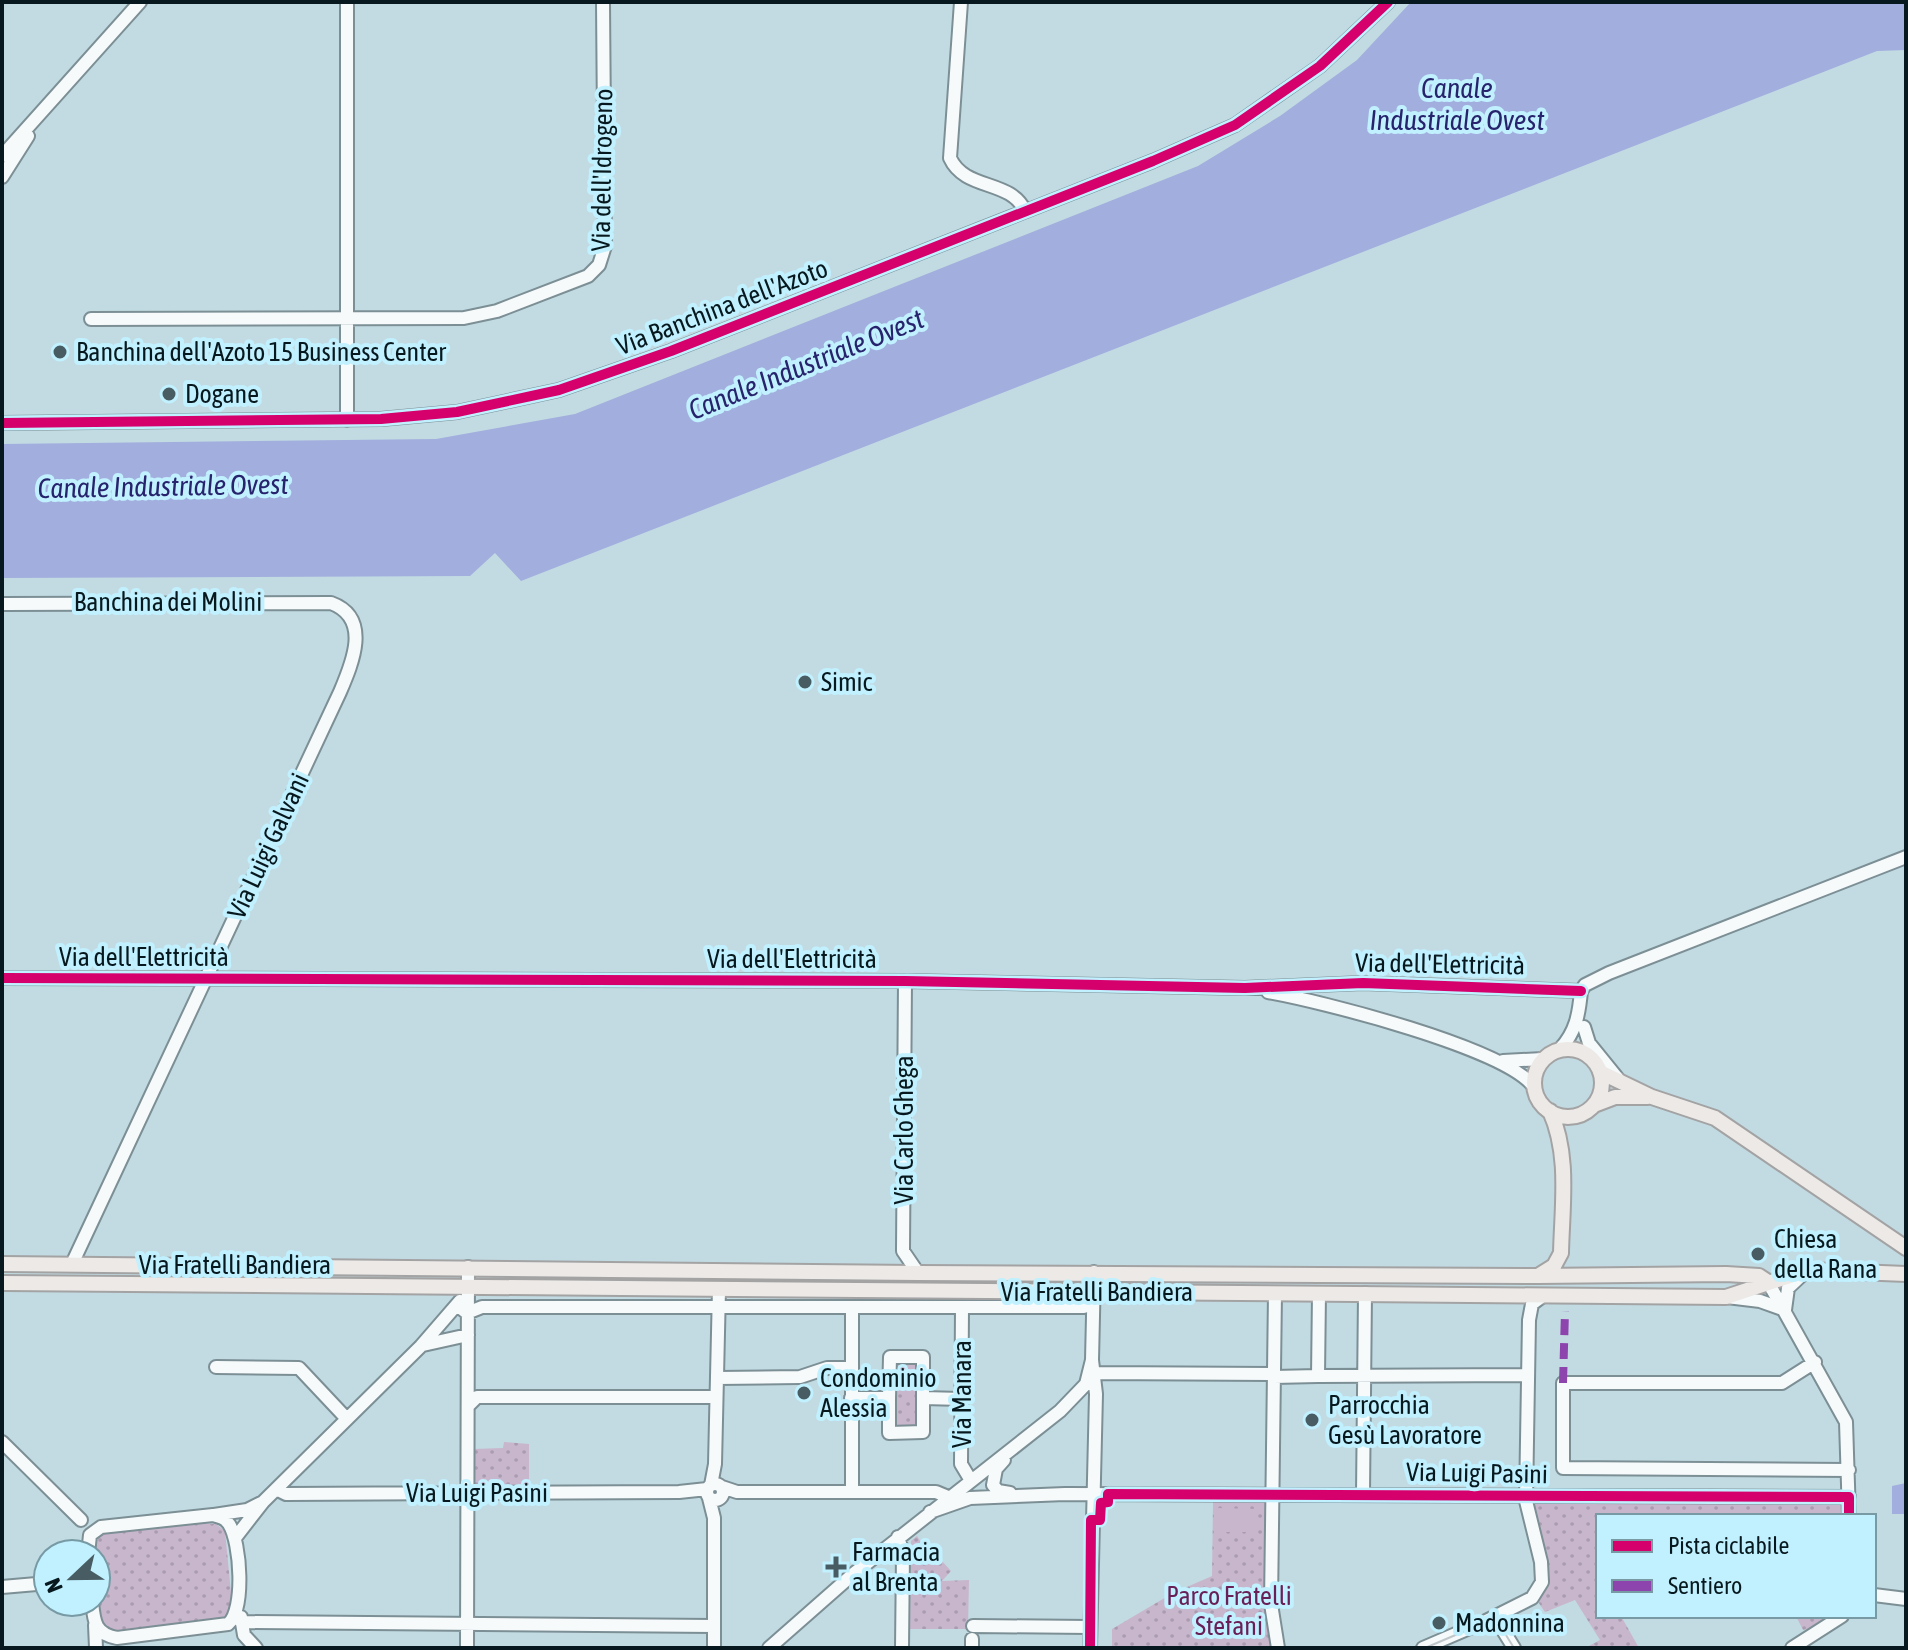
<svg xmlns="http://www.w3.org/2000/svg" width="1908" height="1650" viewBox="0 0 1908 1650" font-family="'Asap Condensed',sans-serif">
  <defs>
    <pattern id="park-dots" width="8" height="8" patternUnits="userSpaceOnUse" patternTransform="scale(2)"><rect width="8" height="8" fill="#c8b6cd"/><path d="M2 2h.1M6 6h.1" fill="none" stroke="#aa9cb0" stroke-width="1.8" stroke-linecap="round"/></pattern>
  </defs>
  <rect width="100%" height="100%" fill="#c2dbe3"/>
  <path fill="url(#park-dots)" d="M894,1360H918V1428H894Z
    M504,1442L529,1444V1489H473V1449L503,1448Z
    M1532,1498L1842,1504L1843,1516H1598V1616H1621L1639,1648H1585L1600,1640L1575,1600L1545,1612L1536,1599L1546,1586L1548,1574Z
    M1268,1500L1273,1648H1112V1629L1173,1593L1212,1576L1213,1502Z
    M202,1523L216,1524L225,1531L233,1613L218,1624L108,1633L98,1618L96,1554H92L96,1538L102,1534Z
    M917,1536L928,1553L932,1550L951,1571L942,1581L969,1580L968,1629H910L911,1541Z
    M1796,1616H1828L1813,1628L1803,1630Z"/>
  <path fill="#c8b6cd" d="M1217,1508L1258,1509L1257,1532H1216Z"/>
  <path fill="#a2aedd" d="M1411,2H1906V50L1877,51L521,581L495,553L470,576L2,578V444L436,439L575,414L1198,166L1280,116L1357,60Z
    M1906,1483V1514H1892V1486Z"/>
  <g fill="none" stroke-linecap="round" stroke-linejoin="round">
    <defs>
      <path id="minor" d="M961,2L950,158C965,191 1011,179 1025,211
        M2,156L140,2
        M2,177L28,136
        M91,319L464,318L497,311L588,276L599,265L605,246L603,2
        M347,420V2
        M2,423L381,419L457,412L559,390L671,351L1153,161L1235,125L1320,66L1388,2
        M2,604L331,603C372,618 352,664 340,692L72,1264
        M2,978L905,981L1245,988L1363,983L1581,991
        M905,981L903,1251L918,1273
        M1581,991L1585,985L1609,973L1906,857
        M1268,992C1320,1001 1506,1048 1534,1087
        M1584,1027L1589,1043L1619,1080
        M1560,1049C1576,1032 1579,1014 1581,991
        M1503,1061L1543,1059
        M1768,1282L1846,1422L1849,1516
        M1275,1293L1271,1604L1278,1648
        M1727,1297L1760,1301L1785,1310
        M457,1305L467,1313L482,1307H1084
        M962,1307L961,1464L970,1479
        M1785,1310L1788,1288L1804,1273
        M423,1345L468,1335
        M1815,1362L1782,1383H1563V1468L1849,1470
        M216,1367L299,1368L347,1419
        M1096,1373L1274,1374
        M1318,1376L1528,1375
        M1274,1377L1318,1376L1319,1293
        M717,1378L800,1377L827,1368H851
        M851,1398H889V1433L923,1432V1357H890L889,1398
        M923,1398L962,1399
        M469,1405L477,1397H715
        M2,1442L81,1520
        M1004,1460L996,1469L993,1485L998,1491L1010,1493
        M707 1492a8 8 0 1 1 16 0a8 8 0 1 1-16 0Z
        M711,1485L715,1464L719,1289
        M722,1487L737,1492H936L948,1497
        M276,1489L286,1494L679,1492L707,1489
        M852,1492V1307
        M1363,1494L1365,1293
        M709,1498L714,1518V1648
        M263,1502L421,1346L460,1301
        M930,1512L970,1498L1065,1494L1849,1497
        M214,1515L247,1510L263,1502L235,1538
        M898,1537L903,1553L902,1648
        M88,1554L90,1535L101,1527L213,1515C220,1517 225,1518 229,1524C241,1543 245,1610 228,1624L117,1638C95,1634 94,1622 92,1602
        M2,1587L48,1583
        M1874,1595L1906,1599
        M241,1617L244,1635L256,1648
        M1486,1621L1532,1598L1542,1582L1541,1562L1526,1501L1529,1320L1532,1304L1544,1295
        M241,1622L714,1626
        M95,1625L96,1648
        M973,1626L1090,1627
        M467,1648L468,1267
        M769,1648L852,1575L1060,1411L1086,1384L1092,1360
        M972,1648V1639
        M1090,1648L1096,1394L1092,1360L1094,1272
        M1423,1648L1486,1621L1501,1627L1514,1648
        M1792,1648L1842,1616"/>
      <path id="major" d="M1534 1083a34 34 0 1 1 68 0a34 34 0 1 1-68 0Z
        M1600,1072L1652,1097L1715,1118L1906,1248
        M1594,1105L1615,1097H1648
        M2,1264L918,1273L1538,1276L1726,1274L1759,1276L1768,1282
        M1538,1276L1554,1266L1561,1253C1562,1206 1570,1155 1550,1111
        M2,1283L1726,1297L1808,1270L1906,1274"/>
    </defs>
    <use href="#minor" stroke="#7c8f95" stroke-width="16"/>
    <use href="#major" stroke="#a3a3a4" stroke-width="18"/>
    <use href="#minor" stroke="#f6fafb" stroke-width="12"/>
    <use href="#major" stroke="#ece9e7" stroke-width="14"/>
    <path stroke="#c0c7ca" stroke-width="2" d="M1425,1648L1486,1622L1501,1627L1514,1648"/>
    <path stroke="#8e44ad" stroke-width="8" stroke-dasharray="16 8" stroke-linecap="butt" d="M1563,1383L1565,1311"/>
    <defs>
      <path id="cycleway" d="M2,423L381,419L457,412L559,390L671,351L1153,161L1235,125L1320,66L1388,2
        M2,978L905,981L1245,988L1363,983L1581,991
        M1090,1648L1091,1520H1100L1101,1503L1108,1502V1494L1849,1497V1516"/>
    </defs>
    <use href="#cycleway" stroke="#c1f0fe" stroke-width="15"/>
    <use href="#cycleway" stroke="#d6006c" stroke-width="10"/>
  </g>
  <g fill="#485d63" stroke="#c1f0fe" stroke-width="3">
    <circle cx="60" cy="352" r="8"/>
    <circle cx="169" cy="394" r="8"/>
    <circle cx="805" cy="682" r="8"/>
    <circle cx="1758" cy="1254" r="8"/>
    <circle cx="804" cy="1393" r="8"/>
    <circle cx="1312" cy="1420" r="8"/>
    <path d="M832 1555h8v8h8v8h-8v8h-8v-8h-8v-8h8z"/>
    <circle cx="1439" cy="1623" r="8"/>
  </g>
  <g text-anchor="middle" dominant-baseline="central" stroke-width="8" stroke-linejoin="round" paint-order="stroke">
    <g font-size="26" fill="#07191e" stroke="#c1f0fe">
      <text transform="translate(602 170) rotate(-89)">Via dell'Idrogeno</text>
      <text transform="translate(722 307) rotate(-21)">Via Banchina dell'Azoto</text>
      <text x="168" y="602">Banchina dei Molini</text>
      <text transform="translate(268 846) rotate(-65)">Via Luigi Galvani</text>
      <text x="144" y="957">Via dell'Elettricità</text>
      <text x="792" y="959">Via dell'Elettricità</text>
      <text transform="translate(1440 964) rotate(1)">Via dell'Elettricità</text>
      <text transform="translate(904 1130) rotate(-90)">Via Carlo Ghega</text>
      <text x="235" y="1265">Via Fratelli Bandiera</text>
      <text x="1097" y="1292">Via Fratelli Bandiera</text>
      <text transform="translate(962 1394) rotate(-90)">Via Manara</text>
      <text transform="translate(1477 1473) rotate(1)">Via Luigi Pasini</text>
      <text x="477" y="1493">Via Luigi Pasini</text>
    </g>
    <g font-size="26" fill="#07191e" stroke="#c1f0fe" text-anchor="start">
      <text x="76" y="352">Banchina dell'Azoto 15 Business Center</text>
      <text x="185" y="394">Dogane</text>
      <text x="821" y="682">Simic</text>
      <text x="1774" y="1239">Chiesa<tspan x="1774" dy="30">della Rana</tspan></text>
      <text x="820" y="1378">Condominio<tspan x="820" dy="30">Alessia</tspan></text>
      <text x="1328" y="1405">Parrocchia<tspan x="1328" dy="30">Gesù Lavoratore</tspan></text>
      <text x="852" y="1552">Farmacia<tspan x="852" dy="30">al Brenta</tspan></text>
      <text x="1455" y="1623">Madonnina</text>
    </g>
    <g font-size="26" fill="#682057" stroke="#c1f0fe">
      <text x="1229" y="1596">Parco Fratelli<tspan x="1229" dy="30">Stefani</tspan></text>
    </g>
    <g font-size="28" font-style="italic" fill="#27246d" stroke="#c1f0fe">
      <text x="1457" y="88">Canale<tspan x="1457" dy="32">Industriale Ovest</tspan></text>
      <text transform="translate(806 364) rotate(-22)">Canale Industriale Ovest</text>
      <text transform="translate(163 486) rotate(-1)">Canale Industriale Ovest</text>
    </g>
  </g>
  <rect width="1908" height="1650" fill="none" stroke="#07191e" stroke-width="8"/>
  <rect x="1596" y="1514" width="280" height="104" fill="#c1f0fe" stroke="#779aa4" stroke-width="2"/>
  <rect x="1612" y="1540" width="40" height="12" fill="#d6006c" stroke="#779aa4" stroke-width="2"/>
  <text x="1668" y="1554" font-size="24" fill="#07191e">Pista ciclabile</text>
  <rect x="1612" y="1580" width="40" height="12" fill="#8e44ad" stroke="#779aa4" stroke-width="2"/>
  <text x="1668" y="1594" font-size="24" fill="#07191e">Sentiero</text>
  <g transform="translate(72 1578) rotate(248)"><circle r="38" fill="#c1f0fe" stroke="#779aa4" stroke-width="2"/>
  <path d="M0-6L14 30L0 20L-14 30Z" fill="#485d63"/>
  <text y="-12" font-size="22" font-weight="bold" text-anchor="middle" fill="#07191e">N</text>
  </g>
</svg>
